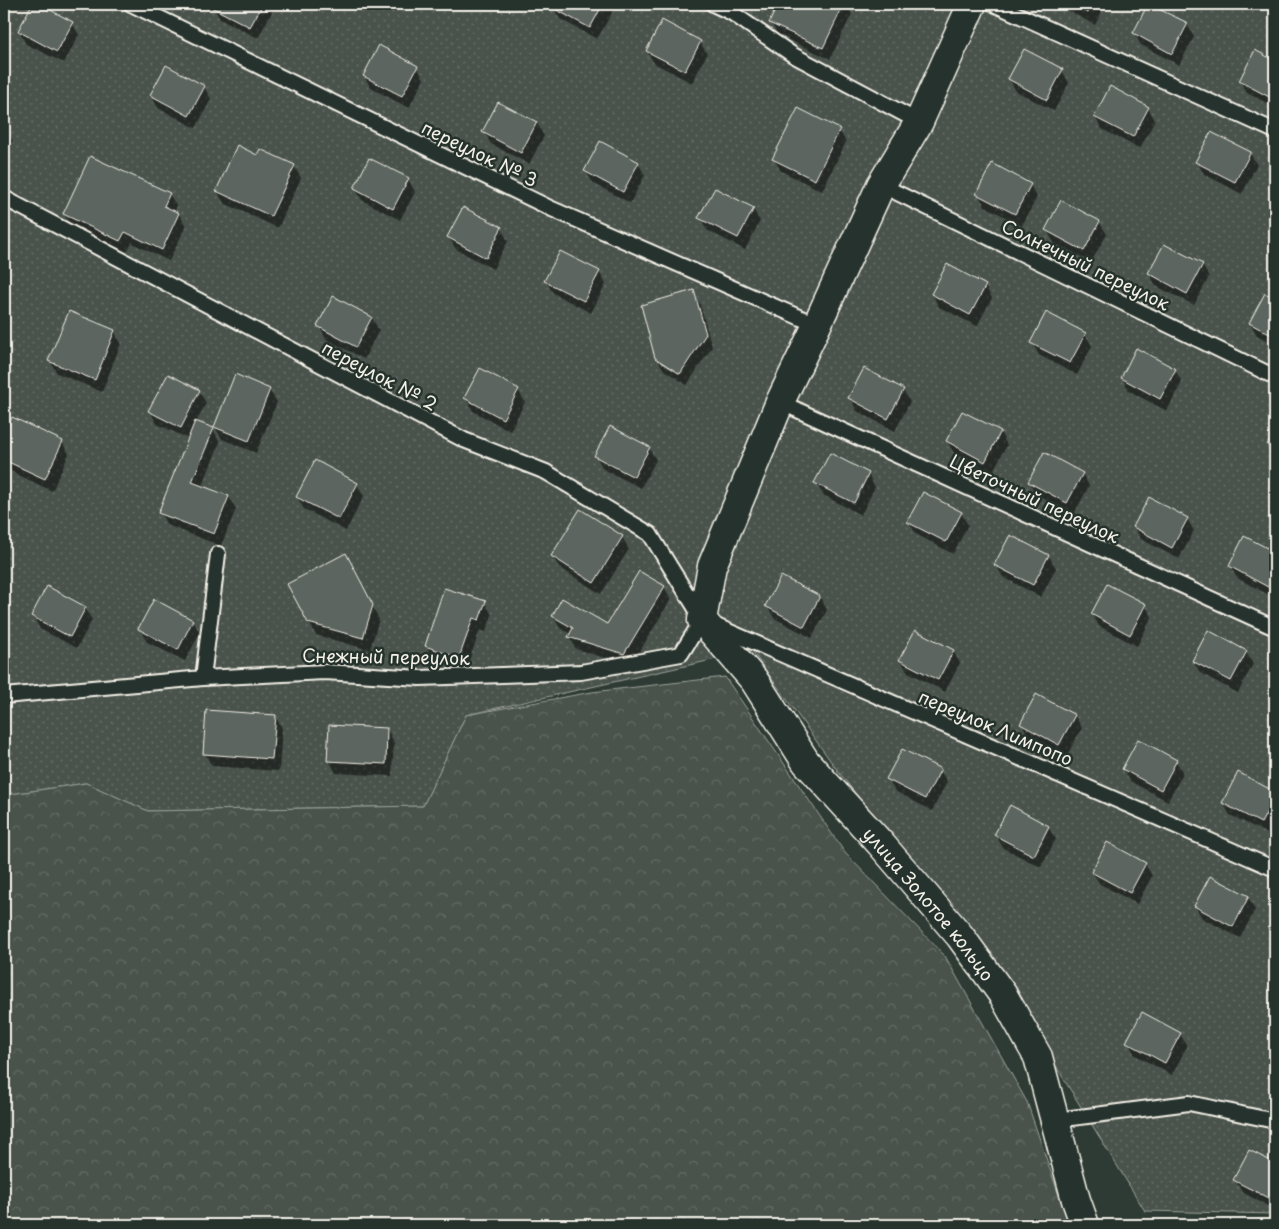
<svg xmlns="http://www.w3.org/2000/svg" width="1279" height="1229" viewBox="0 0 1279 1229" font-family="'Playpen Sans',sans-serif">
  <defs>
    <pattern id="grass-dots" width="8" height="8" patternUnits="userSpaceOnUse" patternTransform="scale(1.25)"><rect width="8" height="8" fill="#48524c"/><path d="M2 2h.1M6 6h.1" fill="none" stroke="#636b66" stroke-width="1.8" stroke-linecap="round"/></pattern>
    <pattern id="forest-crowns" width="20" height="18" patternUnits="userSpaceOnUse" patternTransform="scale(1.25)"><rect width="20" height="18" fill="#48524c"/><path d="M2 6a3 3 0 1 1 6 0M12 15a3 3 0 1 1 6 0" fill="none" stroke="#636b66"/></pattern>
  </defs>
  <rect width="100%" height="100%" fill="#2e3b34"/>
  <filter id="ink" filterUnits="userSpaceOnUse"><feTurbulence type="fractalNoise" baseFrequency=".02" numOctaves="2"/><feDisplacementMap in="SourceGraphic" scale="10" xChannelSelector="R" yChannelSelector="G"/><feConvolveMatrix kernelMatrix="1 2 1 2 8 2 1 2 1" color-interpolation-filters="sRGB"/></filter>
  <g filter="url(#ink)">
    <path fill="url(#grass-dots)" stroke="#9ea29a" d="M4,4H1275V1214L1145,1211L1041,1042L980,951L837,770L752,651L466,715L423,806L148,811L86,783L4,795Z"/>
    <path fill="url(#forest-crowns)" stroke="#9ea29a" d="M725,677L845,853L945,956L1027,1102L1069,1225H4V795L86,783L148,811L423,806L466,715L592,692Z"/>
    <path fill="#0007" d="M34,4L72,23L79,35L64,63L26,44L19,31Z
      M214,4H269L273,10L258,38L220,19L213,6Z
      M555,4H609L613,11L597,39L560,19L553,7Z
      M780,4H846L852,14L830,59L778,35L771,23Z
      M1056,4H1106L1095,25Z
      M1187,24L1194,37L1179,65L1141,45L1134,33Z
      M700,42L707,54L692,83L654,63L647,51Z
      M1255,52L1275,63V107L1247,93L1240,81Z
      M417,67L424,79L409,108L371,88L364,76Z
      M1062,70L1069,83L1054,111L1016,91L1009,79Z
      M204,87L211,99L196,128L158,108L151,95Z
      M499,104L537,123L544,136L529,164L491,144L484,132Z
      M1148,108L1155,120L1140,149L1102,129L1095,117Z
      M4,127L13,141L4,158Z
      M839,130L846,142L822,191L781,171L774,159Z
      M1250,153L1257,165L1242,194L1204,174L1197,162Z
      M258,156L294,166L301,178L278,228L224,203L217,191Z
      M638,163L645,175L630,203L593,183L586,171Z
      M408,179L415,192L400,220L362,200L355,188Z
      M1030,185L1037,197L1022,226L985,206L978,194Z
      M169,194L177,206L174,212L179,214L186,226L169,261L132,243L127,252L71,226L64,214Z
      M753,209L760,221L745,250L707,230L700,218Z
      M1099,222L1107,234L1091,262L1054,243L1047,230Z
      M501,228L508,241L493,269L456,249L448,237Z
      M1202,265L1209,277L1194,305L1156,286L1149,273Z
      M599,272L606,284L591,313L553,293L546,281Z
      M985,286L992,298L977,326L939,307L932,294Z
      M693,291L700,304L712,347L687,385L664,370L656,357Z
      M1265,295L1275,300V345L1257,335L1250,323Z
      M372,318L379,330L364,359L326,339L319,326Z
      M114,331L121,343L102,392L57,373L50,361Z
      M1085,334L1092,346L1077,375L1039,355L1032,343Z
      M1175,370L1182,382L1167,411L1129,391L1122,378Z
      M269,390L277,402L256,453L222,439L215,427Z
      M518,390L525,402L510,431L473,411L466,398Z
      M903,390L910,402L895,431L857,411L850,398Z
      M199,391L206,403L196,423L213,429L220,442L202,487L229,497L236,509L221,546L167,525L160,512L189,439L157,424L150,411Z
      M962,413L1000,432L1007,445L992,473L954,453L947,441Z
      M13,418L62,442L69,454L52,491L4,468V437Z
      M1275,432V457L1268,445Z
      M649,448L656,460L641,488L603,469L596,456Z
      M831,454L868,474L875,487L861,515L823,495L816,483Z
      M1082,473L1089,486L1074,514L1036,494L1029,482Z
      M357,484L364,496L346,531L304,509L297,497Z
      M961,513L968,525L953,554L916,534L909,522Z
      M1187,519L1194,531L1179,559L1141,539L1134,527Z
      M1011,536L1049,556L1056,568L1041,597L1003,577L996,565Z
      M622,537L629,549L601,594L560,568L552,556Z
      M1245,537L1275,554V598L1237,578L1230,566Z
      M352,567L379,619L370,650L316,635L309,622Z
      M782,577L820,597L827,610L812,638L774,618L767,606Z
      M664,587L671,599L631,666L576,649L569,637L571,634L560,628L553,616L608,626Z
      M4,601L8,608L4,621Z
      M485,602L492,615L486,632L480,630L466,669L433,658L426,646Z
      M1145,605L1152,617L1137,646L1099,626L1092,614Z
      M85,608L92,620L77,648L40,629L33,616Z
      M193,621L200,633L185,661L147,642L140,629Z
      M953,651L960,663L945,692L908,672L900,660Z
      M1246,652L1253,664L1238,693L1200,673L1193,661Z
      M275,716L282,728L279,771L212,766L205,754Z
      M1075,716L1082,728L1066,757L1029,737L1022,724Z
      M387,729L394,742L392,776L336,773L329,760Z
      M903,750L940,770L947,782L932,811L895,791L888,779Z
      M1176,761L1183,773L1168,801L1131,782L1123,769Z
      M1239,774L1275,793V822L1268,834L1230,815L1223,803Z
      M1048,827L1056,839L1041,867L1003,848L996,835Z
      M1145,863L1152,876L1137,904L1100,884L1092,872Z
      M1248,897L1255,910L1240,938L1202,918L1195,906Z
      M1180,1034L1187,1046L1172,1075L1135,1055L1128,1042Z
      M1275,1065V1087L1269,1077Z
      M1250,1151L1275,1165V1210L1242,1192L1235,1180Z"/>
    <path fill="#5c655e" stroke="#f4f1e8" d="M32,4H39L73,22L57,52L18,31Z
      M213,4H263L250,27L211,7Z
      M553,4H603L590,28L551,7Z
      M778,4H844L823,48L769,23Z
      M1069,4H1093L1088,13Z
      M1148,4L1188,23L1172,54L1133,33Z
      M662,20L701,41L685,71L646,51Z
      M379,45L418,66L402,96L363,76Z
      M1024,49L1063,69L1047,100L1008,79Z
      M1255,50L1275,61V100L1239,81Z
      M166,65L205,86L189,116L150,95Z
      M1110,86L1149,107L1133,137L1094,117Z
      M498,102L537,122L521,153L482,132Z
      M798,108L840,129L815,180L772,159Z
      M1211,132L1251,152L1235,182L1195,162Z
      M600,141L639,162L623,192L584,171Z
      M237,145L257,155L260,149L295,165L271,216L216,191Z
      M90,156L170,193L164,206L179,213L162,250L125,232L120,241L63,214Z
      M369,158L409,178L393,209L354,188Z
      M992,163L1031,184L1015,214L976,194Z
      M715,188L754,208L738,238L698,218Z
      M1061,200L1100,221L1084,251L1045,230Z
      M463,207L502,227L486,258L447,237Z
      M1164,244L1203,264L1187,294L1148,273Z
      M560,251L600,271L584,301L544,281Z
      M947,264L986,285L970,315L931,294Z
      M694,290L706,334L680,374L655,358L641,305Z
      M1265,293L1275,299V337L1249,323Z
      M333,296L372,317L356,347L317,326Z
      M69,311L115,330L95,380L48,361Z
      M1046,312L1086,333L1070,363L1030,343Z
      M1136,348L1176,369L1160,399L1121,378Z
      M480,368L519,389L503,419L464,398Z
      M864,368L904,389L888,419L848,398Z
      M168,374L200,390L181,428L148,411Z
      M235,374L270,389L249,441L214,427Z
      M962,411L1001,431L985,462L946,441Z
      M12,417L63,441L45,479L4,460V434Z
      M195,421L214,428L192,482L229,496L214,534L158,513Z
      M610,426L650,447L634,477L594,456Z
      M1275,429V449L1267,445Z
      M1044,452L1083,473L1067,503L1028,482Z
      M830,453L869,473L854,503L814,483Z
      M315,460L358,483L339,519L296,497Z
      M923,492L962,512L946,542L907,522Z
      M1149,497L1188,518L1172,548L1133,527Z
      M580,509L623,536L594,583L551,556Z
      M1010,535L1049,555L1033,585L994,565Z
      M1244,536L1275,552V573L1268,587L1229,566Z
      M346,553L373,605L363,638L308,623L287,584Z
      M639,571L665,586L624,654L568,637L573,628L552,616L562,598L607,624Z
      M781,576L820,596L804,627L765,606Z
      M1107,584L1146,604L1130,635L1091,614Z
      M47,586L86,607L70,637L31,616Z
      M444,588L486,601L479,620L473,618L459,658L425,646Z
      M154,599L193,620L178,650L138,629Z
      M915,630L954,650L938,680L899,660Z
      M1208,630L1247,651L1231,681L1192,661Z
      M1036,694L1075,715L1059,745L1020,724Z
      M206,710L276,715L272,759L203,754Z
      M329,725L387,728L386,764L327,761Z
      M1138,739L1177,760L1161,790L1122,769Z
      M902,749L941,769L925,799L886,779Z
      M1238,772L1275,792V797L1261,823L1222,803Z
      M1010,805L1049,826L1034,856L994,835Z
      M1107,842L1146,863L1130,893L1091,872Z
      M1210,876L1249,896L1233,927L1194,906Z
      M1142,1012L1181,1033L1165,1063L1126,1042Z
      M1275,1062V1081L1268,1077Z
      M1249,1150L1275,1163V1195L1272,1200L1233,1180Z"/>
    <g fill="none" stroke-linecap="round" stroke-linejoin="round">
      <defs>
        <path id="lane" d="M131,4L552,209L817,325
          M713,4L732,13L793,55L919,122
          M994,4L1275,131
          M881,185L1275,377
          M4,198L464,440L546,472L650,534L701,617
          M780,402L1275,628
          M218,554L203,678L325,672L420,678L581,672L681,654L702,620
          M714,625L1275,869
          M4,696L203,678
          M1056,1120L1189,1103L1275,1121"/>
        <g id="street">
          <path id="s1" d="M972,4L919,122L881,185L817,325L780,402L712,566L702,620L754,680L806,762L880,843L960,936L1003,995L1038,1057L1076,1200L1085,1225"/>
        </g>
      </defs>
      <use href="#lane" stroke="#f4f1e8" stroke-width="18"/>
      <use href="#street" stroke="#f4f1e8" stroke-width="31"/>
      <use href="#lane" stroke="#26332d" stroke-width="14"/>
      <use href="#street" stroke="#26332d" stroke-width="28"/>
    </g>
  </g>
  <g text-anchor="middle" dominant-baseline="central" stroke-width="5" stroke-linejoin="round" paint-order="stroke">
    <g font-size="18" fill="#f4f1e8" stroke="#26332d">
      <text transform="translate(480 153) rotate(26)">переулок № 3</text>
      <text transform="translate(1086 264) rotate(26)">Солнечный переулок</text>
      <text transform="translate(380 375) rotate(28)">переулок № 2</text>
      <text transform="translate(1035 498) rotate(25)">Цветочный переулок</text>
      <text transform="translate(386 656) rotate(1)">Снежный переулок</text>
      <text transform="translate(996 727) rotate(23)">переулок Лимпопо</text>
      <text stroke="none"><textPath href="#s1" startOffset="1039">улица Золотое кольцо</textPath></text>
    </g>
  </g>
  <rect width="1279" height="1229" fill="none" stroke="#26332d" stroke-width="20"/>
  <rect x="10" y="10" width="1259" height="1209" fill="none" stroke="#f4f1e8" stroke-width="2" filter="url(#ink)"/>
</svg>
